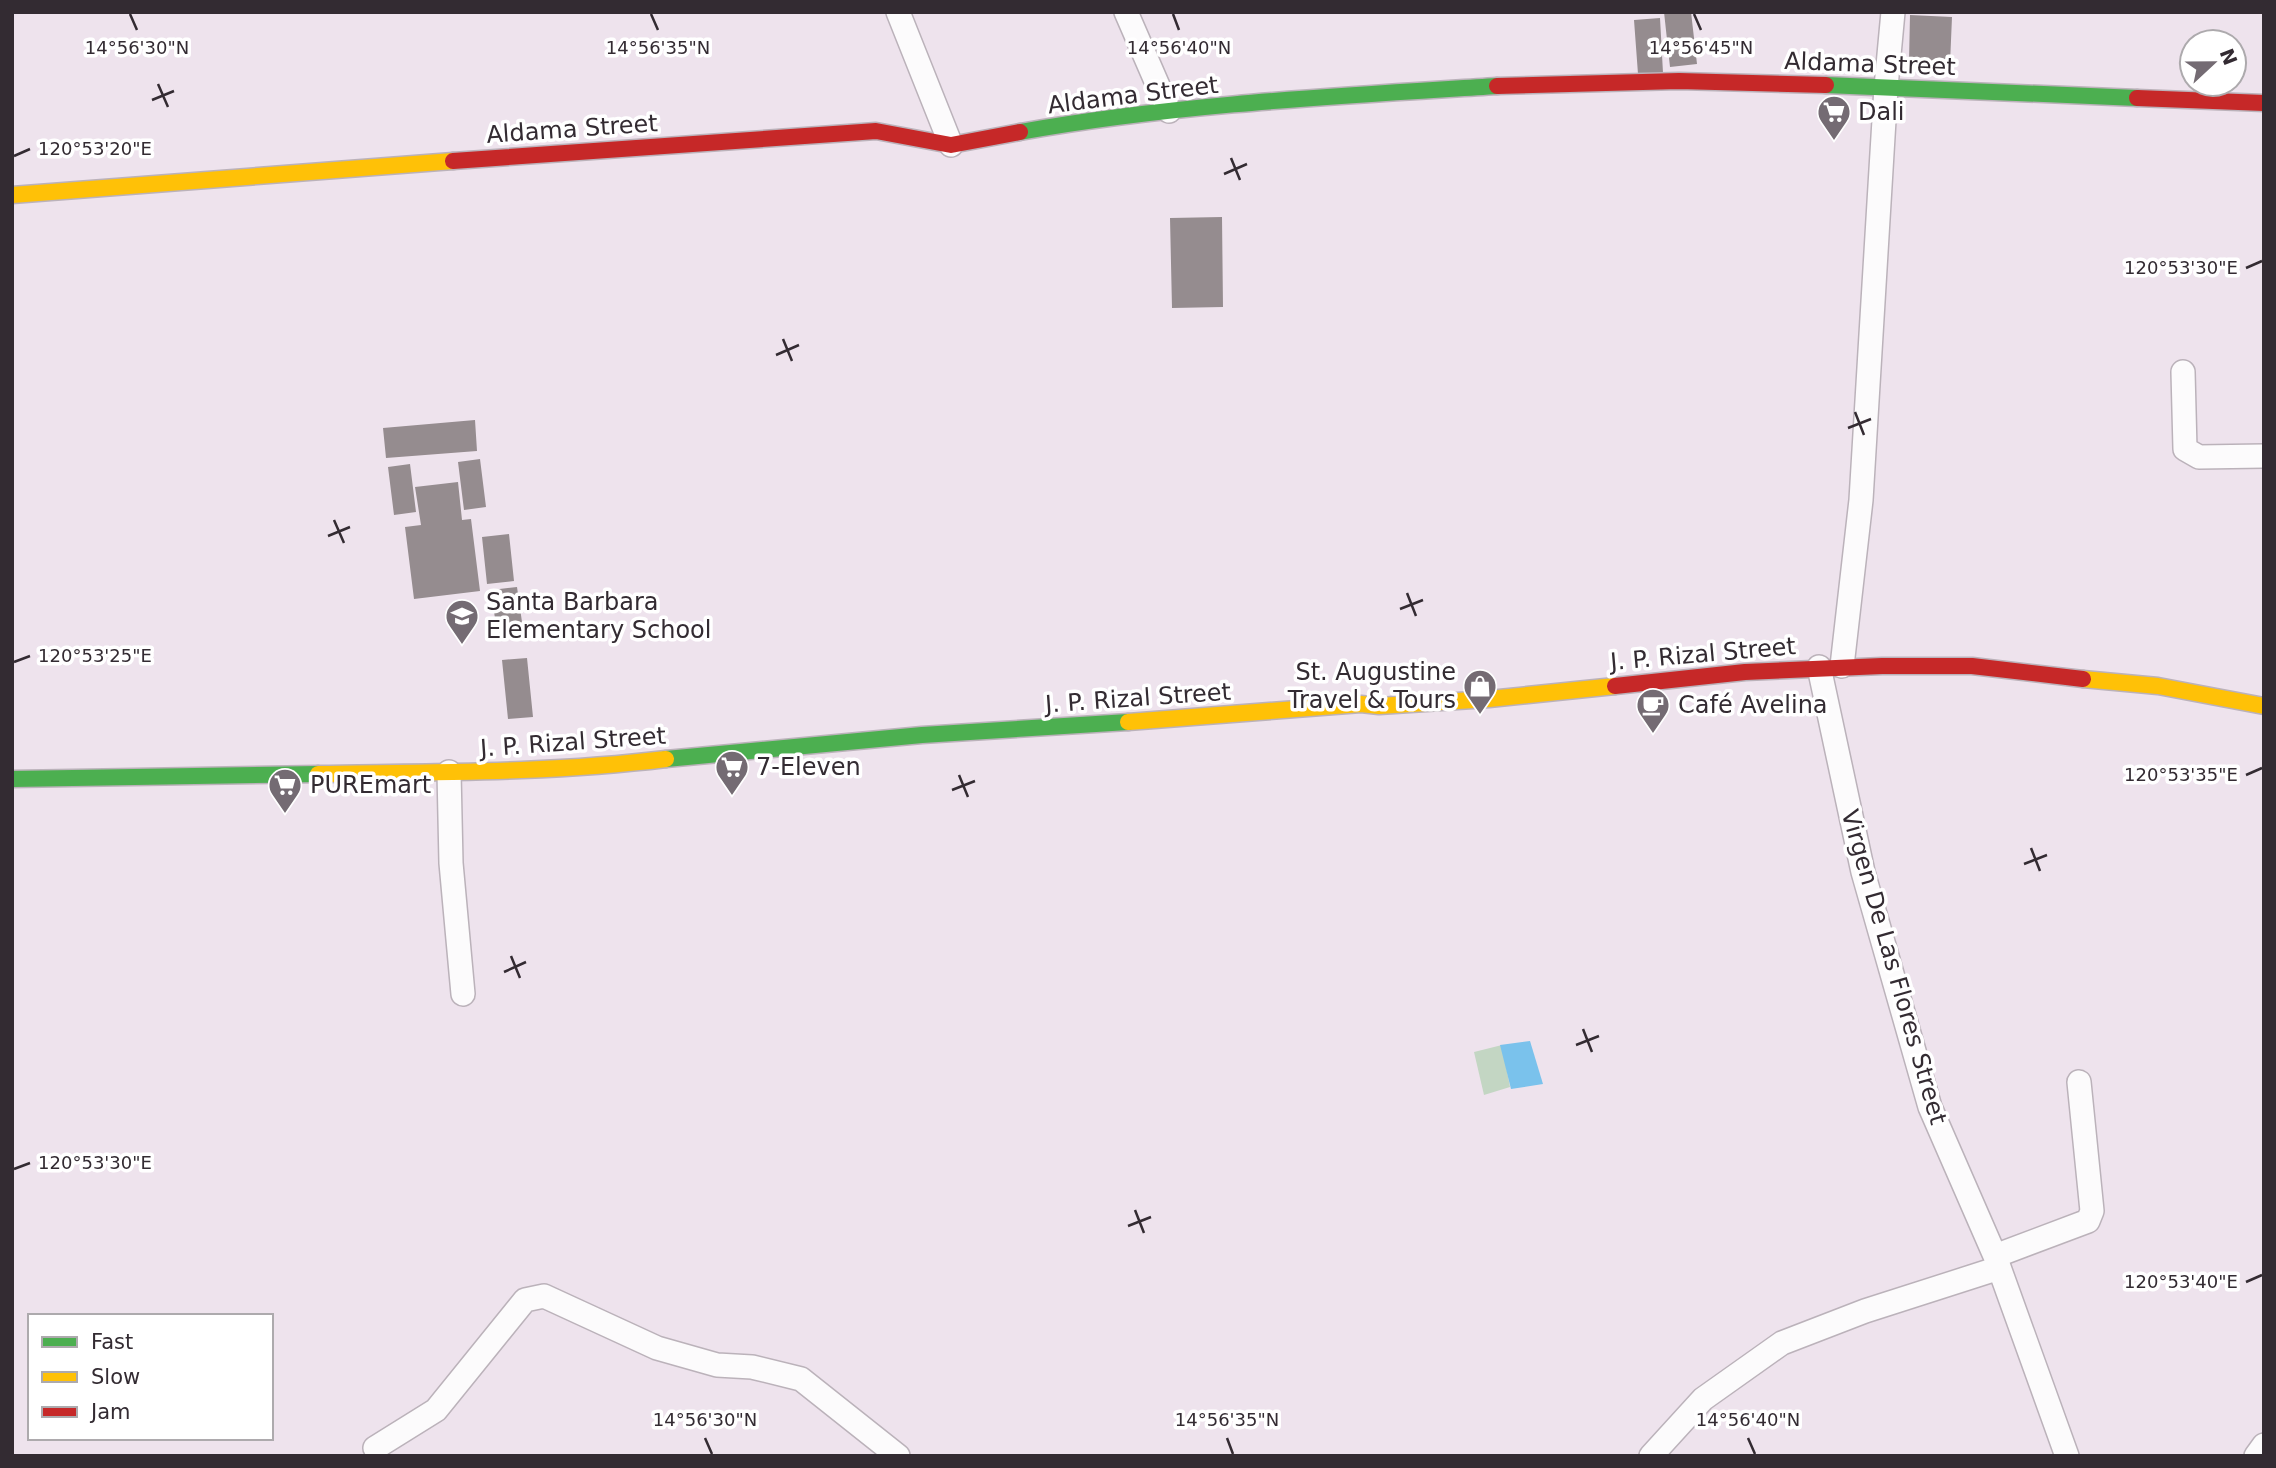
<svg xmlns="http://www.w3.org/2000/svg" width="2276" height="1468" viewBox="0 0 2276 1468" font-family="'DejaVu Sans',sans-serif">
  <rect width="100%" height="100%" fill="#eee3ed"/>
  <path fill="#c3d6c3" d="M1502,1045L1510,1087L1484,1095L1474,1052Z"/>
  <path fill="#7ac2ec" d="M1530,1041L1543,1084L1511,1089L1500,1045Z"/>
  <path fill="#958c8f" d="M1664,12H1691L1697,64L1670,67Z
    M1910,15L1952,17L1950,64L1909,62Z
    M1660,18L1663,73L1638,74L1634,20Z
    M1222,217L1223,307L1172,308L1170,218Z
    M475,420L477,451L386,458L383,428Z
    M480,459L486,507L464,510L458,462Z
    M410,464L416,512L394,515L388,467Z
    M458,482L462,520L471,519L480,591L414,599L405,527L421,525L415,487Z
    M509,534L514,581L487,584L482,537Z
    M517,587L523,629L497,633L491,590Z
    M527,658L533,717L508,719L502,660Z"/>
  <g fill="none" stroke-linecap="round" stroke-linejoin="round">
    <defs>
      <path id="street" d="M898,12L951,145
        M1126,12L1169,111
        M2183,372L2185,449L2199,457L2264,456
        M1842,666L1861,500L1886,87L1893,12
        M1819,667L1863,872L1930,1107L1995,1256L2067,1456
        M449,772L451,863L463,994
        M1995,1256L2088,1221L2092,1211L2079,1082
        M375,1448L436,1410L525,1300L544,1296L657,1348L717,1365L752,1367L801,1379L898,1456
        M1651,1456L1703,1399L1782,1343L1865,1311L1999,1268
        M2256,1456L2264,1445"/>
      <path id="fast" d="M1826,85L2137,98
        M1020,132C1176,104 1339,96 1497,86
        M666,759L922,735L1128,722
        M12,779L318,774"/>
      <path id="slow" d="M12,195L453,161
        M2083,679L2158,686L2264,706
        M1128,722L1361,704L1379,706L1489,699L1615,686
        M318,774C434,772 551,773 666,759"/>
      <path id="jam" d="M1497,86L1679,81L1826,85
        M2137,98L2264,103
        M453,161L876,131L951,145L1020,132
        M1615,686L1745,672L1882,666H1972L2083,679"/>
    </defs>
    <use href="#street" stroke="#bbb2ba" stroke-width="26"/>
    <use href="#fast" stroke="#bbb2ba" stroke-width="19"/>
    <use href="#slow" stroke="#bbb2ba" stroke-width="19"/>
    <use href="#jam" stroke="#bbb2ba" stroke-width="19"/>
    <use href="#street" stroke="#fcfbfc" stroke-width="23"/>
    <use href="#fast" stroke="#4caf50" stroke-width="16"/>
    <use href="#slow" stroke="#ffc107" stroke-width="16"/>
    <use href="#jam" stroke="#c62828" stroke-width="16"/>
  </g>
  <path fill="none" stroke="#332b32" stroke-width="2.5" d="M130,14L137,30M651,14L658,30M1173,14L1179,30M1694,14L1701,30M158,84L168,107M152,100L174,91M14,156L30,149M1231,158L1240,180M1224,174L1247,164M2246,268L2262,261M783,339L792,361M776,355L799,345M1855,412L1864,435M1848,428L1871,419M334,520L344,543M328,536L350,527M1407,593L1416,616M1400,609L1423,600M14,662L30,656M959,775L968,797M2246,775L2262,768M952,790L975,781M2031,848L2040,871M2024,864L2047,855M511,956L520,978M504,972L526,962M1583,1029L1592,1052M1576,1045L1599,1036M14,1169L30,1163M1135,1210L1144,1233M1128,1226L1151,1217M2246,1282L2262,1275M705,1438L712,1454M1227,1438L1233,1454M1748,1438L1755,1454"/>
  <defs>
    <symbol id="supermarket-pin" viewBox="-11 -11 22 30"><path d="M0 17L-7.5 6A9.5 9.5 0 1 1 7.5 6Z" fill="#746b73" stroke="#fff"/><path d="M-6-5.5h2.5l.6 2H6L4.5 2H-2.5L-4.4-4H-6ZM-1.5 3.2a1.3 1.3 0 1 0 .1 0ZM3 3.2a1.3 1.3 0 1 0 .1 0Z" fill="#fff"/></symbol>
    <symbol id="school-pin" viewBox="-11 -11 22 30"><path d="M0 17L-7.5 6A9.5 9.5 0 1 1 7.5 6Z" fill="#746b73" stroke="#fff"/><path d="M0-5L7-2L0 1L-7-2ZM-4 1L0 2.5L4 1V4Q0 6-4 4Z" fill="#fff"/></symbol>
    <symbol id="shop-pin" viewBox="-11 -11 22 30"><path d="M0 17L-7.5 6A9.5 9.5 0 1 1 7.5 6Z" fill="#746b73" stroke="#fff"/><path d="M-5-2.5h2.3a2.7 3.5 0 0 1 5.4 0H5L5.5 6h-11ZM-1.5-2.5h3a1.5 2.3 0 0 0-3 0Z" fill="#fff"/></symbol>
    <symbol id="cafe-pin" viewBox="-11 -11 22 30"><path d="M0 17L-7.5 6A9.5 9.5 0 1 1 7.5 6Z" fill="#746b73" stroke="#fff"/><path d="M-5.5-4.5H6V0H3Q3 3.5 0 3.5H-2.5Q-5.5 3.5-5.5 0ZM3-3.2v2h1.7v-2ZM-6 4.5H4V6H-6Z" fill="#fff"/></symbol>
  </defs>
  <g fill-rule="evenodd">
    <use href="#supermarket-pin" x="1815" y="93" width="38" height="52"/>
    <use href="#school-pin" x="443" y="597" width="38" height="52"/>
    <use href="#shop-pin" x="1461" y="667" width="38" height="52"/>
    <use href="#cafe-pin" x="1634" y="686" width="38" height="52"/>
    <use href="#supermarket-pin" x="713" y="748" width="38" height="52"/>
    <use href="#supermarket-pin" x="266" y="766" width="38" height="52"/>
  </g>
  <g text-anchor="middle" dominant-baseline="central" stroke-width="7" stroke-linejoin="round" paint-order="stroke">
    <g font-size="24" fill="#332b32" stroke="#fff">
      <text transform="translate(1870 64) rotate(2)">Aldama Street</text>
      <text transform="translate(1133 95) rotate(-7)">Aldama Street</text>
      <text transform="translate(572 129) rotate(-4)">Aldama Street</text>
      <text transform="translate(1703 654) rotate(-5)">J. P. Rizal Street</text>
      <text transform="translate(1138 698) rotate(-4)">J. P. Rizal Street</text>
      <text transform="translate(573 742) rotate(-4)">J. P. Rizal Street</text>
      <text transform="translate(1894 967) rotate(74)">Virgen De Las Flores Street</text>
    </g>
    <g font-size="24" fill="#332b32" stroke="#fff" text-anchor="start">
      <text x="1858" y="112">Dali</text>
      <text x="486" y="602">Santa Barbara<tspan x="486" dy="28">Elementary School</tspan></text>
      <text x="1456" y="672" text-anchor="end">St. Augustine<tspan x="1456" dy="28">Travel &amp; Tours</tspan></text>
      <text x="1678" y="705">Café Avelina</text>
      <text x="756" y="767">7-Eleven</text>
      <text x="310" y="785">PUREmart</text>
    </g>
  </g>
  <g font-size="18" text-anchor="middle" fill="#332b32" stroke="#fff" stroke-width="7" stroke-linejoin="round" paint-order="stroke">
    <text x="137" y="54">14°56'30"N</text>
    <text x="658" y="54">14°56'35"N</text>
    <text x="1179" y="54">14°56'40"N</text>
    <text x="1701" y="54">14°56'45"N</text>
    <text x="95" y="155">120°53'20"E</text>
    <text x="2181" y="274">120°53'30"E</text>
    <text x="95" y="662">120°53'25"E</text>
    <text x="2181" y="781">120°53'35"E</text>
    <text x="95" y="1169">120°53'30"E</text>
    <text x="2181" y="1288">120°53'40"E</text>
    <text x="705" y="1426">14°56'30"N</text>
    <text x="1227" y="1426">14°56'35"N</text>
    <text x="1748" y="1426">14°56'40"N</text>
  </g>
  <rect width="2276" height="1468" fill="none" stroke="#332b32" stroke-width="28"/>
  <rect x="28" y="1314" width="245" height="126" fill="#ffffff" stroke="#adaaad" stroke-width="2"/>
  <rect x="42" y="1337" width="35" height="10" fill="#4caf50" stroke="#adaaad" stroke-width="2"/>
  <text x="91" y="1349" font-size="21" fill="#332b32">Fast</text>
  <rect x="42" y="1372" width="35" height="10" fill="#ffc107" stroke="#adaaad" stroke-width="2"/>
  <text x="91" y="1384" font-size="21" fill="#332b32">Slow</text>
  <rect x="42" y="1407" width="35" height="10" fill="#c62828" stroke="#adaaad" stroke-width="2"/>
  <text x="91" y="1419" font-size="21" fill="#332b32">Jam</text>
  <g transform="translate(2213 63) rotate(68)"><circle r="33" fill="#ffffff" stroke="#adaaad" stroke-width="2"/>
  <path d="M0-5L12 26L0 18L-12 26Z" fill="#746b73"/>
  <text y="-10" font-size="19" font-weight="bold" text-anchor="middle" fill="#332b32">N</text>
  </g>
</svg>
